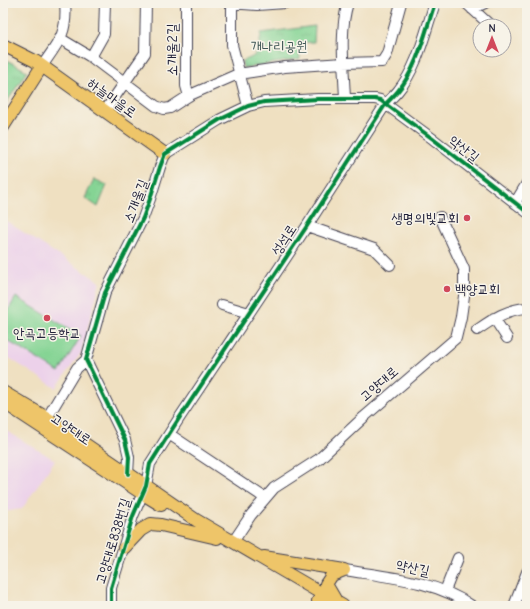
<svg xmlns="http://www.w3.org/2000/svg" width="530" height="609" viewBox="0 0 530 609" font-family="'Comic Neue','Poor Story',sans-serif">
  <defs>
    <pattern id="park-tufts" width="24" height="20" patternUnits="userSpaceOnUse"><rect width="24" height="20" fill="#85d494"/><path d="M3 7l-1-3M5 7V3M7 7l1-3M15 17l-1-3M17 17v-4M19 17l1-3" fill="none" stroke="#73b680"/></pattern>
  </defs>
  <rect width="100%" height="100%" fill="#f7f3e8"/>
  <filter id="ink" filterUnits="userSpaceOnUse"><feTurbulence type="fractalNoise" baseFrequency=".025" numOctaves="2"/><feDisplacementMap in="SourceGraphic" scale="8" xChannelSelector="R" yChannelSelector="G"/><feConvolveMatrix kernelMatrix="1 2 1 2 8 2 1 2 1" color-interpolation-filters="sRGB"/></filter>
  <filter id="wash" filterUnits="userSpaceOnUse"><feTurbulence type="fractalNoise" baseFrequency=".012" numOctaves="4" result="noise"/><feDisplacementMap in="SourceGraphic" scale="16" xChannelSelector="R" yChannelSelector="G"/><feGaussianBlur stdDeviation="0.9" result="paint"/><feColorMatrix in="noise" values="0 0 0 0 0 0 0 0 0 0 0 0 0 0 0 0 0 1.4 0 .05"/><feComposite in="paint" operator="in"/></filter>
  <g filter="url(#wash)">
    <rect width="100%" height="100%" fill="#efe0c1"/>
    <path fill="#ecd1ea" d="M3,219L100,282L81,353L56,388L3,354Z
      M3,429L55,460L22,509L3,512Z"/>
    <path fill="url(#park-tufts)" stroke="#547b68" d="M315,26L314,42L299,43L300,59L243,68L242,61C260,56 259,49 261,33Z
      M3,58L27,71L3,108Z
      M94,179L107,185L98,207L85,198Z"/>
    <path fill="#85d494" stroke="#547b68" d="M16,297L81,336L59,372L3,338V319Z"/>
  </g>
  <g filter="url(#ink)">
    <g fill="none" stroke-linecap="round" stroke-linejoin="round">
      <defs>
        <path id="minor" d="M186,3V86L189,96
          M229,3L257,5L285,3
          M232,3V45L248,106
          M466,3L491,26
          M472,9L485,3
          M61,39L91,57L156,106L164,109L170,108L190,95L238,74L285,67L343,63L382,62L387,54L401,3
          M91,57L104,34L105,3
          M42,66C58,43 68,33 65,3
          M345,99C344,70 339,30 348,3
          M105,111L145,53L146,3
          M515,203L527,183
          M307,226L374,249L390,265
          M222,305L249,313
          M494,318L507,338
          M477,330C493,319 507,309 527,308
          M47,418L77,368L86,360
          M169,434L265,498
          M128,474L129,457L125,440L86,360L105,293L143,218L150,199L160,167L165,154L219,120L248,106L264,102L318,99H375L380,100L433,139L527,212
          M233,542L251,515L274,488L319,459L364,417L456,338L461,317L464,296V269L440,217
          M344,570C387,577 435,580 472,606
          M445,591L458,558
          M111,606V588L133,516L146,486L150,464L178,420L307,226L385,105C389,100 394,96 398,91C418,67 425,32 435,3
          M514,606L527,572"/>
        <path id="major" d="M3,45L35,61L165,154
          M3,127L42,66
          M3,392L47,418L196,520L343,606
          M3,402L143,494L161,505
          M124,548L141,530L151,524L161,525L217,538
          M264,557L344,570
          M318,601L320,606
          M336,601L326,584L332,575L344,570"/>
      </defs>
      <use href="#minor" stroke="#413e4f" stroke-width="12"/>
      <use href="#major" stroke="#413e4f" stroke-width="14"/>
      <use href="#minor" stroke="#fff" stroke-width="10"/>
      <use href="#major" stroke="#eec569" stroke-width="12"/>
      <defs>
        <path id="cycleway" d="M128,474L129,457L125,440L86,360L105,293L143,218L150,199L160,167L165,154L219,120L248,106L264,102L318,99H375L380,100L433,139L527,212
          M111,606V588L133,516L146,486L150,464L178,420L307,226L385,105C389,100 394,96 398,91C418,67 425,32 435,3"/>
      </defs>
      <use href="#cycleway" stroke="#f7f3e8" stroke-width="6"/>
      <use href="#cycleway" stroke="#00873e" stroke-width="4"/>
    </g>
  </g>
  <g fill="#d1495b" stroke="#f7f3e8" stroke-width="1.5">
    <circle cx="467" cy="218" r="4"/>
    <circle cx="447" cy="289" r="4"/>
    <circle cx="47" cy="318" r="4"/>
  </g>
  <g text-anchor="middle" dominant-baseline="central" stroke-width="3" stroke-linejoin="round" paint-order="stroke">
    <g font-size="14" fill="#405756" stroke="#f7f3e8">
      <text x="279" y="46">개나리공원</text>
    </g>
    <g font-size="14" fill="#22223b" stroke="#f7f3e8">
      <text transform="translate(172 50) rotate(-90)">소개울2길</text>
      <text transform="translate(112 98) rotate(36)">하늘마을로</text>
      <text transform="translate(464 149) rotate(38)">약산길</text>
      <text transform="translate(136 201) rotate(-69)">소개울길</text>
      <text transform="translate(284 240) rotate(-57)">성석로</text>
      <text transform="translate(379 384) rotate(-41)">고양대로</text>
      <text transform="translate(71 429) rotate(34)">고양대로</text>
      <text transform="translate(113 541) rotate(-73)">고양대로838번길</text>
      <text transform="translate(413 568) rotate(12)">약산길</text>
    </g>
    <g font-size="14" fill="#22223b" stroke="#f7f3e8" text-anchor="end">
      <text x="459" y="218">생명의빛교회</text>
      <text x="455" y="289" text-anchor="start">백양교회</text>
      <text x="47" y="333" text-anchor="middle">안곡고등학교</text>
    </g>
  </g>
  <rect width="530" height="609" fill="none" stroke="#f7f3e8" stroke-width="16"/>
  <g transform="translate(492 38)"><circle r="19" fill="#f7f3e8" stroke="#a29fa3"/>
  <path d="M0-3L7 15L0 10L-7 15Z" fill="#d1495b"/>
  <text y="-6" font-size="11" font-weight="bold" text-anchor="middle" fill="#22223b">N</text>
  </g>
</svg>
